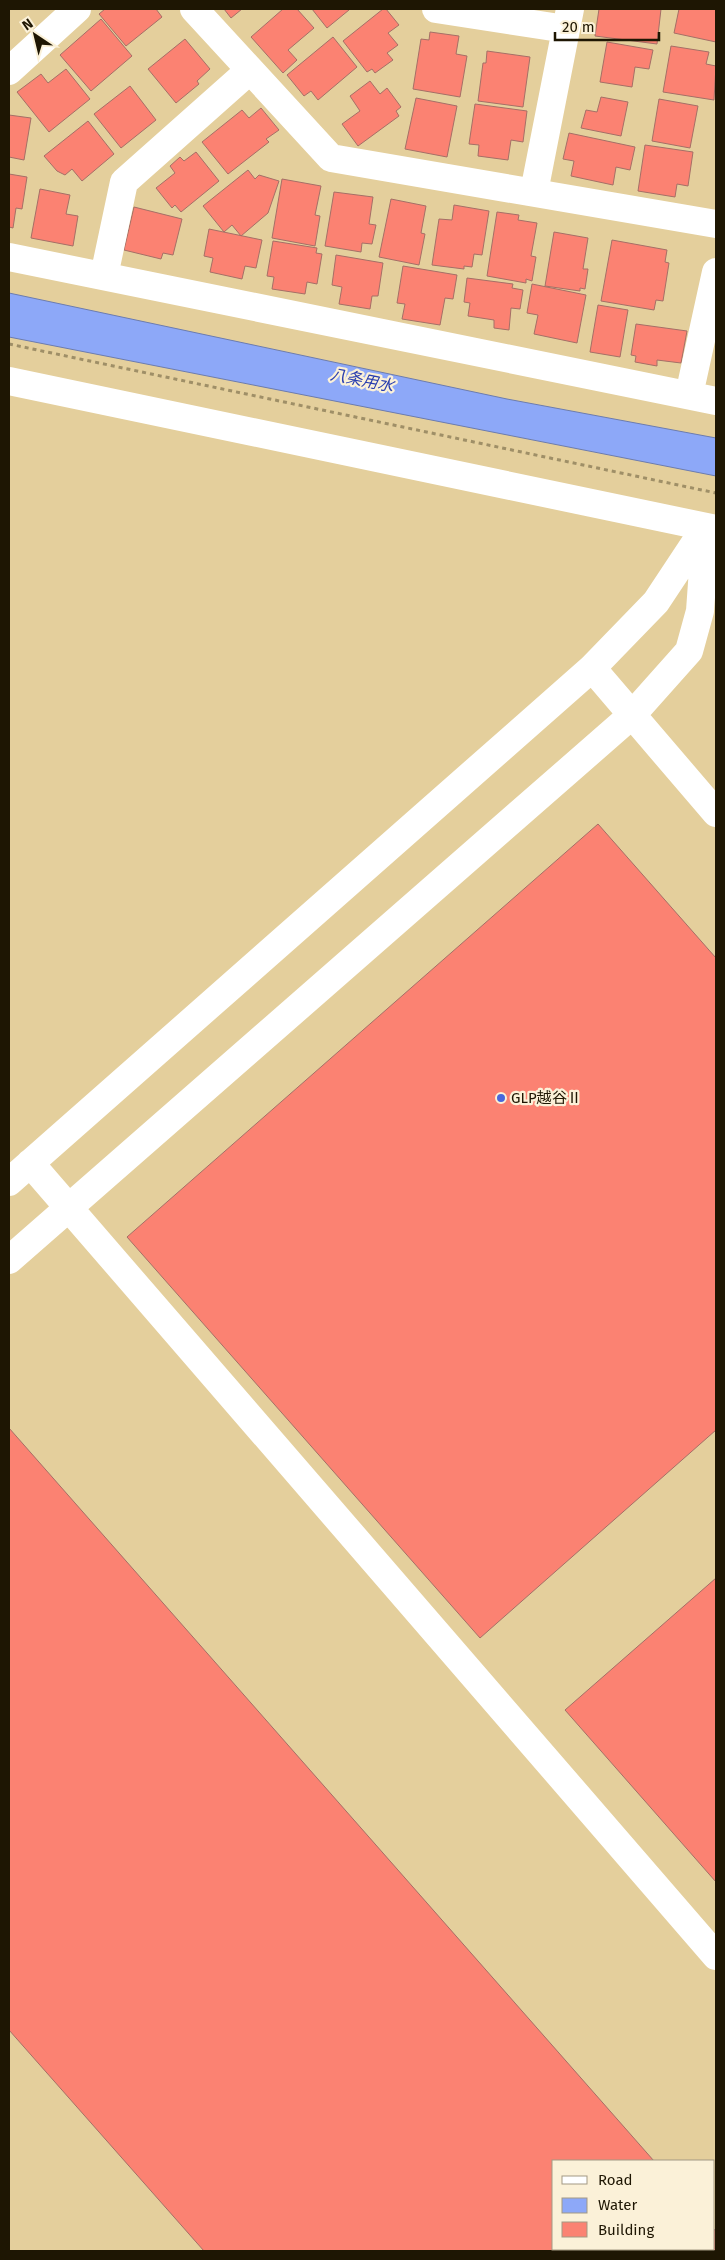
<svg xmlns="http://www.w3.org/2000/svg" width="725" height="2260" viewBox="0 0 725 2260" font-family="'Fira Sans','Noto Sans JP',sans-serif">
  <rect width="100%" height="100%" fill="#e4cf9c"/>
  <path fill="#8da8f8" stroke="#6c7cae" d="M9,293L507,399L716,438V476L9,337Z"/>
  <path fill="#fb8272" stroke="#a56f66" d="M105,9H156L162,17L126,46L99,14Z
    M224,9H242L231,18Z
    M283,9H297L314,28L288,50L297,60L283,73L251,37Z
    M312,9H348L349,10L327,28Z
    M383,9H386L399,25L388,33L398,45L387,53L393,60L375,73L372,69L367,72L343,41Z
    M599,9H661L657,44L595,36Z
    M679,9H716V42L674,33Z
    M101,19L132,56L91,91L60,55Z
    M430,32L459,36L456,54L467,56L460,97L413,89L421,39L429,40Z
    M333,37L357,67L318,100L311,91L304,96L287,75Z
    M185,39L210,69L197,81L199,84L176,103L148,69Z
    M607,42L653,50L649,69L635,67L632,87L600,82Z
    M671,46L709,52L706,64L716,66L714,100L663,92Z
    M487,51L530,57L523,107L478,101L483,63H486Z
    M66,69L90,99L49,132L17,92L41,74L48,83Z
    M370,81L380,94L387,88L401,107L396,111L399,116L358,146L342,124L360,111L350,96Z
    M130,86L156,120L121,148L94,114Z
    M601,97L628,102L621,136L581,128L586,110L597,112Z
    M416,98L457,106L447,157L405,149Z
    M659,99L698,106L690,148L652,141Z
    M475,104L527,111L523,142L511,140L508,160L478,156L479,145L469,144Z
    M261,108L279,130L266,139L269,142L228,174L202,142L242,110L249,118Z
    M9,115L31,118L24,160L9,157Z
    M88,121L114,154L82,181L72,169L65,175L57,171L44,156Z
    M569,133L635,147L630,170L616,167L613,185L571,176L574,161L563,159Z
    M645,145L693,152L688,186L677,184L675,197L638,191Z
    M196,152L219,181L181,212L175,205L172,208L156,188L175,173L170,166L180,157L184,161Z
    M248,170L255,179L259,175L279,181L268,213L241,236L232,225L224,232L203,206Z
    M9,174L27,177L22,209L16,208L13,228L9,227Z
    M282,179L321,186L315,215L320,216L315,246L272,238Z
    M40,189L70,195L66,214L78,216L73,246L31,238Z
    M334,192L373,197L369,224L376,225L372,244L362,243L361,252L325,246Z
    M391,199L426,206L421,233L425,234L419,265L379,257Z
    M454,205L489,211L482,255L474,254L472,267L464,266V269L432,265L439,219L452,220Z
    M134,207L182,219L173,255L163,253L161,259L124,250Z
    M497,212L519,215L518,220L537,223L531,256L536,257L532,281L526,279V283L487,276Z
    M209,229L262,240L256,268L245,266L242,279L210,272L213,258L204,256Z
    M554,232L588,238L583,269H588L585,289L580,288V291L545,286Z
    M612,240L667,250L665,262L669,263L663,301L656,300L654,310L601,301Z
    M273,241L317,248L316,253L322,254L317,284L307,282L305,294L272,289L274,277L267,276Z
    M336,255L383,263L378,296H372L370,309L339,304L342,287L332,285Z
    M403,266L457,275L453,299L445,298L440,325L402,319L405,304L397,303Z
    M467,278L513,284L512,288L523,290L520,309L511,308L509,330L494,328V320L468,316L470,303L464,302Z
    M532,284L586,295L577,343L534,334L538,315L527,313Z
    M598,305L628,310L620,357L590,352Z
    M636,324L687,331L681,363L657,360V366L635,362L636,356L631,355Z
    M598,824L716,958V1430L480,1638L127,1237Z
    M9,1428L654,2161H554V2249H714V2229L716,2232V2251H204L9,2030Z
    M716,1578V1882L565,1710Z"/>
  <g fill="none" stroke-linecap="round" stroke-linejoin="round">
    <path stroke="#9f8f67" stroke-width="3" stroke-dasharray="4 4" stroke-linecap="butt" d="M9,344L716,493"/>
    <path stroke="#fff" stroke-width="28" d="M194,9L331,158L716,224
      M436,9L566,29
      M9,71L77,9
      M534,192L570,9
      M9,257L716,401
      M104,276L124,182L250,70
      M9,381L716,529
      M689,395L716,272
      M592,668L716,813
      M30,1163L716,1956
      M9,1182L592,668L656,602L705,528
      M9,1260L632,715L689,651L700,611L706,527"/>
  </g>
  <circle fill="#4967db" stroke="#fbf1d8" stroke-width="2" cx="501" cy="1098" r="5"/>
  <g text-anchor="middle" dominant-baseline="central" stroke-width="4.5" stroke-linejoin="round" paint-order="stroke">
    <g font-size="15" fill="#1e1603" stroke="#fbf1d8" text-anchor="start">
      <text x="511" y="1098">GLP越谷Ⅱ</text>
    </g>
    <g font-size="16" font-style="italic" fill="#293eaf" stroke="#fbf1d8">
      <text transform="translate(362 380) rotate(11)">八条用水</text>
    </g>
  </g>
  <rect width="725" height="2260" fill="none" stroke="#1e1603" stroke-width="20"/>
  <rect x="552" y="2160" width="162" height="90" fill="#fbf1d8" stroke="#a39983"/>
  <rect x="562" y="2176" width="25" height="8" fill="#ffffff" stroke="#a39983"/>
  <text x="598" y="2185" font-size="15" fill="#1e1603">Road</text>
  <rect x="562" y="2198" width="25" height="15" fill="#8da8f8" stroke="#a39983"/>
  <text x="598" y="2210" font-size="15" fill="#1e1603">Water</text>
  <rect x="562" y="2222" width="25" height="15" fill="#fb8272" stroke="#a39983"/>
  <text x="598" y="2235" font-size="15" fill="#1e1603">Building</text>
  <g transform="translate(35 35) rotate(325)" stroke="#fbf1d8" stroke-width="4" paint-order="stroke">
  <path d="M0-4L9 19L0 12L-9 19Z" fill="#1e1603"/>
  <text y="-8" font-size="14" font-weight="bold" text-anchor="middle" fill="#1e1603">N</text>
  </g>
  <path d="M555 32v8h104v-8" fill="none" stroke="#1e1603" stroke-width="2.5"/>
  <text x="562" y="32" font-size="15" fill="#1e1603" stroke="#fbf1d8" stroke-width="4" paint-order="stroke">20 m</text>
</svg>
